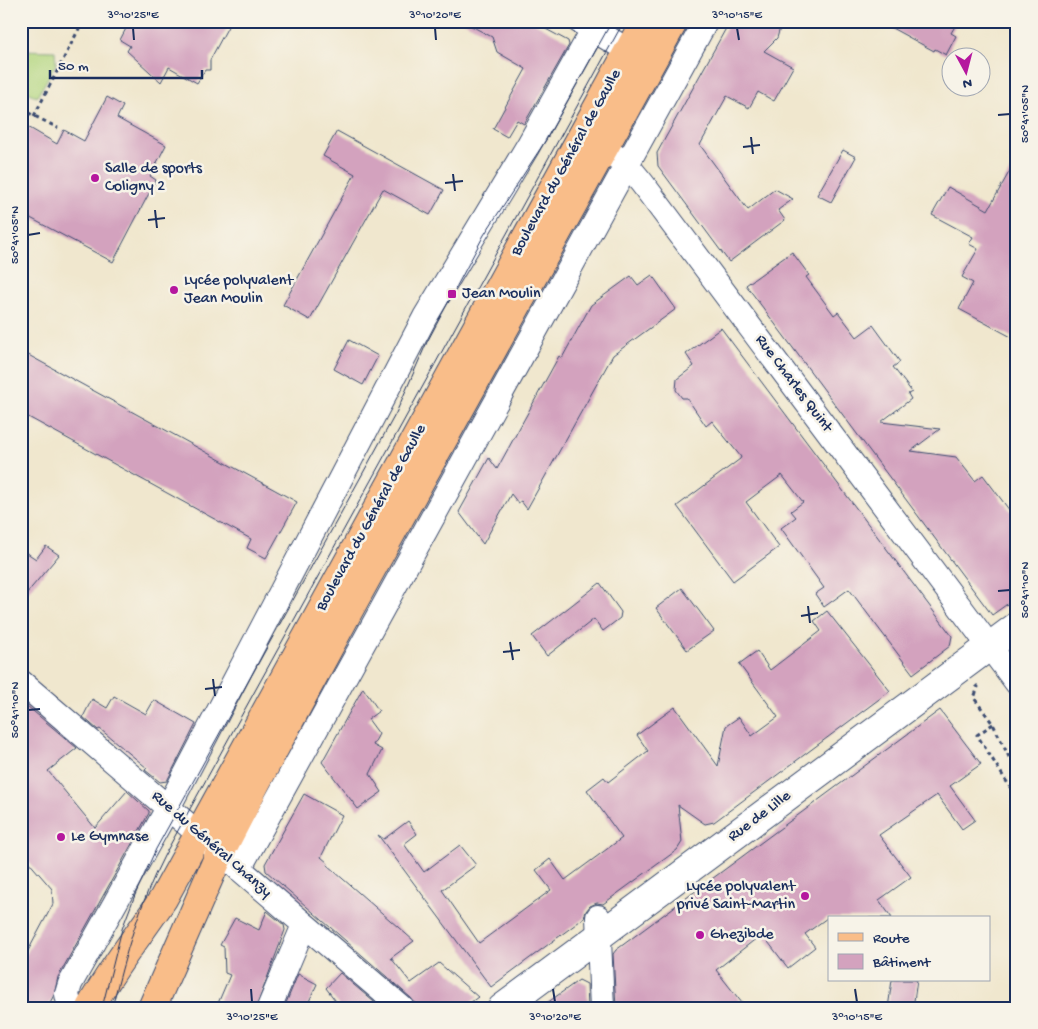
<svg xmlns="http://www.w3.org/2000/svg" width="1038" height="1029" viewBox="0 0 1038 1029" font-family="'Gochi Hand',sans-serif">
  <rect width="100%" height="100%" fill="#f7f3e8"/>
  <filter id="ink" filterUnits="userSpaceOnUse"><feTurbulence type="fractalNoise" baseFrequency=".02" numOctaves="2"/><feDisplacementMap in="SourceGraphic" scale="10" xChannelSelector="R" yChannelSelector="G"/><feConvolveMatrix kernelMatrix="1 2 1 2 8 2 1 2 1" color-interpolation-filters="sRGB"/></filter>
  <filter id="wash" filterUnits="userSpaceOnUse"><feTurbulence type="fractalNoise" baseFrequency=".0096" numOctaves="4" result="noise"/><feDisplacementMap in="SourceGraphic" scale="20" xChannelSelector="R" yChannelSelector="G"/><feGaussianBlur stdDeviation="1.12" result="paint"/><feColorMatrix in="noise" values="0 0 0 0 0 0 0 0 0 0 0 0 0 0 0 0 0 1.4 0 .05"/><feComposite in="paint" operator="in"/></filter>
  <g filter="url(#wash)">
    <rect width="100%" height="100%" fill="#f0e7ce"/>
    <path fill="#b2d67e" stroke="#66826e" d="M21,50L55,51L56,64L37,97L21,89Z"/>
    <g id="blocks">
      <path fill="#d3a2be" d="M130,21H231L210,60V70H205L197,83L169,67L161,82L127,51L130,46L120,40Z
        M462,21H531L568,41L569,45L524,124L517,120L507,137L493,129L526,69L497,52L492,37Z
        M730,21H782L777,38L764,51L793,67L774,101L758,92L749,108L727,96L700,145L748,210L775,189L793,199L778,210L785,220L729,262L658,166L657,153Z
        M879,21H958L951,33L956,36L946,55L935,49L934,51Z
        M107,97L123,106L117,118L166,145L150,176L156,180L113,262L21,213V123L57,144L64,130L84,141Z
        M337,131L444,190L430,215L383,189L310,320L283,305L355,174L323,156Z
        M843,150L856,157L831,202L817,195Z
        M1017,158V340L959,309L973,283L962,277L978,249L969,244L973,237L932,215L948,187L988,210Z
        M792,252L809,275L806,277L834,315L838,312L857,337L873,325L900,362L893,367L912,392L908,394L911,399L881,422L940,429L911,451L956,457L975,481L983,475L1010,511L1017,506V597L992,615L746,285Z
        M652,275L676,309L613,355L527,509L521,501L518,503L511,494L483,544L459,512L489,458L497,469L559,356L562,358L591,305L631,276L638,285Z
        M721,328L952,636L950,646L913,674L849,589L824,607L815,594L824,588L781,528L796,517L791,511L803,502L782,475L746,502L779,547L733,581L677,506L740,459L741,457L712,421L706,426L687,398H682L676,390L677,379L694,366L686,354Z
        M349,340L378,356L363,385L334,369Z
        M21,351L297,502L266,558L247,548L251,539L21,413Z
        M46,546L59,555L21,600V549L36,559Z
        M600,583L621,612L620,618L603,631L594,619L547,656L532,636Z
        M682,588L714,631L687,650L656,608Z
        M827,611L890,691L714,822L705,824L678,805L682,842L677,850L603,904L597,903L590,906L586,911L584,918L491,987L378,835L384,839L408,821L417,834L404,844L424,872L460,845L476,865L442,890L479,943L551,890L536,870L550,859L565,880L622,838L587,790L604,777L608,782L648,751L637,735L675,707L718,766L726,726L739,717L752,736L778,717L739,664L757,651L770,670L821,631L814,621Z
        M363,688L379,711L368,719L379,734L373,745L382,750L370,774L382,792L358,809L322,762Z
        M114,696L146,714L154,700L196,724L167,781L160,782L145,770L147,768L100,729L98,730L83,717L92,699L107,708Z
        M21,701L77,748L48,771L95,828L127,791L149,811V813L58,977L54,995L47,1008H21V964L53,904L52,889L21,853Z
        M940,710L981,764L950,786L975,820L962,829L937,795L879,835L911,877L879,900L892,918H827L805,934L815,947L788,968L762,934L716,970L746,1008H616L613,954L616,950Z
        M304,794L342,815L321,857L328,863L327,865L414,941L391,958L411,983L439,963L478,997L463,1008H415V1003L411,998L266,871L265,864Z
        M267,911L284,925L285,930L256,1008H216L230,975L225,973L224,947L220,945L235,918L259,930Z
        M340,973L381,1008H341L326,988Z
        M298,974L317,984L306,1008H284Z
        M579,980L587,984L588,1008H540Z
        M892,980H917L913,1008H888Z"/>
    </g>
  </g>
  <g filter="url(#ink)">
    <use href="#blocks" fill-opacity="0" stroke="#3b4b6f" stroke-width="1"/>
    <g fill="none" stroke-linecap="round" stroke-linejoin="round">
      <defs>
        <path id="minor" d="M579,21L644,60
          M615,156L627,165L642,183L1017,683
          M21,682L402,1008
          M239,869L706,21
          M598,917L602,1008
          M70,1008L67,994L70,984L168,808L425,317L528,146L598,21
          M269,1008L304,925"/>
        <path id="tertiary" d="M502,1008L1017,626"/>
        <path id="primary" d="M90,1008C111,969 139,935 163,899L645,21
          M152,1008L220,853L256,783L349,610L674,21"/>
      </defs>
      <use href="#minor" stroke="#3b4b6f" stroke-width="26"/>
      <use href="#tertiary" stroke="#3b4b6f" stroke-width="30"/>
      <use href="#primary" stroke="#3b4b6f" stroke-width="30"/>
      <path stroke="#3b4b6f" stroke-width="3" stroke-dasharray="4 4" stroke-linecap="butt" d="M21,109L58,128
        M34,116L83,21
        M976,685L978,687L974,698L993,724L1010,759
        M993,724L977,735L1017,798"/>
      <use href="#minor" stroke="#fff" stroke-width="24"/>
      <use href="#tertiary" stroke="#fff" stroke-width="28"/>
      <use href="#primary" stroke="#f9bd89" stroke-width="28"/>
      <path stroke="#1b2f5e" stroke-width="1" d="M102,1008L122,929L135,895L156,849L396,413L427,342L484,235L546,140L612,21
        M112,1008C125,955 139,905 164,856L624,21"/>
    </g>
  </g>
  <path fill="none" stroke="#1b2f5e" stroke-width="2" d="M133,28L134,40M435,28L436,40M737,28L739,40M998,115L1010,114M751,137L753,154M743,147L760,145M453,174L455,191M445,183L463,181M155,210L157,228M148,220L165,218M28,235L40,233M998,591L1010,590M808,606L810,623M801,616L818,613M510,642L513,660M503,652L520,650M213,679L215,696M205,689L222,687M28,710L40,709M251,989L252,1002M553,989L555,1002M855,989L857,1002"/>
  <g fill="#b5179e" stroke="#f7f3e8" stroke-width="2">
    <circle cx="95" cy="178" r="5"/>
    <circle cx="174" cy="290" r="5"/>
    <rect x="447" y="289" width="10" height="10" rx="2.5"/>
    <circle cx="61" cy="837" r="5"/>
    <circle cx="805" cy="896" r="5"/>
    <circle cx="700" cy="935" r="5"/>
  </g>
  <g text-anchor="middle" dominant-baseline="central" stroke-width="5" stroke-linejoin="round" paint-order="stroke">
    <g font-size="16" fill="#1b2f5e" stroke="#f7f3e8">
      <text transform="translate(567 163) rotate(-61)">Boulevard du Général de Gaulle</text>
      <text transform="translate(793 384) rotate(53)">Rue Charles Quint</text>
      <text transform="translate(372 518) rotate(-61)">Boulevard du Général de Gaulle</text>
      <text transform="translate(760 817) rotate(-37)">Rue de Lille</text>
      <text transform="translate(211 845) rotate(41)">Rue du Général Chanzy</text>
    </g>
    <g font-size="16" fill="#1b2f5e" stroke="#f7f3e8" text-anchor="start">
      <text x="105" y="169">Salle de sports<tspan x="105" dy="18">Coligny 2</tspan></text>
      <text x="184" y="281">Lycée polyvalent<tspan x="184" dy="18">Jean Moulin</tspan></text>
      <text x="462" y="294">Jean Moulin</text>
      <text x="71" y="837">Le Gymnase</text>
      <text x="795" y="887" text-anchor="end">Lycée polyvalent<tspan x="795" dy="18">privé Saint-Martin</tspan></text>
      <text x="710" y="935">Ghezibde</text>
    </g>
  </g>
  <rect width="1038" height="1029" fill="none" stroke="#f7f3e8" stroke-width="55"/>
  <rect x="828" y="916" width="162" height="65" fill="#f7f3e8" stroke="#9fa5b1"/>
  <rect x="838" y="933" width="25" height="8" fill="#f9bd89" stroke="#9fa5b1"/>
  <text x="873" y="942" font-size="15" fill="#1b2f5e">Route</text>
  <rect x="838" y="954" width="25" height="15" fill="#d3a2be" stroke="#9fa5b1"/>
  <text x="873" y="966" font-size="15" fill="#1b2f5e">Bâtiment</text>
  <g transform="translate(966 72) rotate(173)"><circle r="24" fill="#f7f3e8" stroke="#9fa5b1"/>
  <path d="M0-4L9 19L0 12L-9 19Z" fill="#b5179e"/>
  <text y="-8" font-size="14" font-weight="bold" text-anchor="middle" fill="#1b2f5e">N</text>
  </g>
  <path d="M50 70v8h152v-8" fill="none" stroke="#1b2f5e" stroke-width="2.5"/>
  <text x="58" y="70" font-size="15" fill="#1b2f5e" stroke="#f7f3e8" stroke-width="4" paint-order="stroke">50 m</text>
  <rect x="28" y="28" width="982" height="974" fill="none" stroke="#1b2f5e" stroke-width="2"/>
  <g font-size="12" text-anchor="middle" fill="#1b2f5e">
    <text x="133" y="18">3°10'25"E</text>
    <text x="435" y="18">3°10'20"E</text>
    <text x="737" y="18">3°10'15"E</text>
    <text transform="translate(1024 114) rotate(-90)" y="4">50°41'05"N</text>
    <text transform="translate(14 235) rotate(-90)" y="4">50°41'05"N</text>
    <text transform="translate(1024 590) rotate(-90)" y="4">50°41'10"N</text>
    <text transform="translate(14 710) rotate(-90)" y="4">50°41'10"N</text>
    <text x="252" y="1020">3°10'25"E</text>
    <text x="555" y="1020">3°10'20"E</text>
    <text x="857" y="1020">3°10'15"E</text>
  </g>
</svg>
